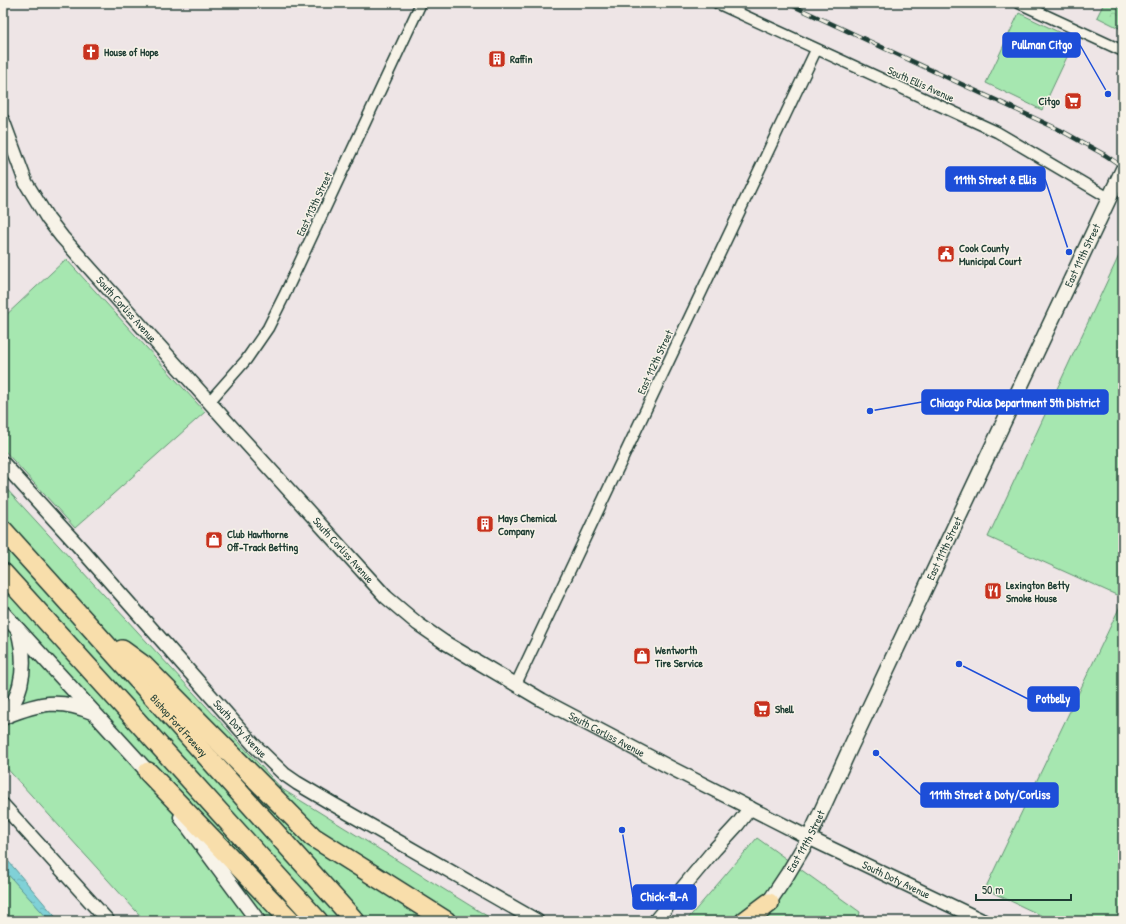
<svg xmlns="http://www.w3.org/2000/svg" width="1126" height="924" viewBox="0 0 1126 924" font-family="'Patrick Hand',sans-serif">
  <defs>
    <pattern id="park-crowns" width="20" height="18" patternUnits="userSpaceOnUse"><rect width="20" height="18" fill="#a6e7b0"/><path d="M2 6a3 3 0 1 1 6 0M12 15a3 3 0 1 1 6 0" fill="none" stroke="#8ec798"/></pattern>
    <pattern id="water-ripples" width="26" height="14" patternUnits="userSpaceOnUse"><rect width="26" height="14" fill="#80d1d7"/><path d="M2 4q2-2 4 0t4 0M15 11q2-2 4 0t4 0" fill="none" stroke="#6eb4b9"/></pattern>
  </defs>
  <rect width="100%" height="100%" fill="#eee5e6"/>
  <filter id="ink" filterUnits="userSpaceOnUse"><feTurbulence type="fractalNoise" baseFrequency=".025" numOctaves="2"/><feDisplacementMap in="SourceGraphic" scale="8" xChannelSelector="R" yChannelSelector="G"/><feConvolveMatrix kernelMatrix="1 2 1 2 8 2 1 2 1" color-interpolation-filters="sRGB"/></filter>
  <g filter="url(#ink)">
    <path fill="#a6e7b0" stroke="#629272" d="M1019,13L1075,40L1042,110L986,83Z
      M1123,247V598L988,537Z
      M66,259L205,412L75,528L3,449V318Z
      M3,485L282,789L495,921H145L3,764Z
      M1123,600V921H1053L985,889Z
      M757,838L860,912L858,921H686Z
      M3,869L50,920V921H3Z"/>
    <path fill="url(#park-crowns)" stroke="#629272" d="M1104,3H1123V30L1097,17Z"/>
    <path fill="url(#water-ripples)" stroke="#599696" d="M3,855L59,921H50L3,869Z"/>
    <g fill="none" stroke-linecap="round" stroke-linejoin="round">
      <defs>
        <path id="minor" d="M717,3L997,132L1109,198
          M1019,3L1123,51
          M209,402L246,360L268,328L284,296L421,3
          M516,684L816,50"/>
        <g id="tertiary">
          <path id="s1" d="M3,121L26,183L48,219L62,237L228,423L386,597L418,624L444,642L542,700L673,769L809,838L983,921"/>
          <path id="s2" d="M3,463L82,550L255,746L284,774L297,783L331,803L537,921"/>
          <path d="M3,805L108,921"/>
          <path d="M655,921L715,849L738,824L750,808"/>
        </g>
        <g id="secondary">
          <path d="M3,613L148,772L153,779"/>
          <path d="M6,716C39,703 59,698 92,712"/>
          <path d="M3,718C7,715 9,710 12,706C25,682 25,655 18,630"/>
          <path d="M181,817L258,921"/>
          <path id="s3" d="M763,911L787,875L809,838L851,746L1123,169"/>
        </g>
        <g id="motorway">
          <path id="s4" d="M3,530L355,921"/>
          <path d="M3,573L318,921"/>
          <path d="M122,650L144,666L313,837L446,921"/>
          <path d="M148,772L291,921"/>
          <path d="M745,921L769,903"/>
        </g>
      </defs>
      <use href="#minor" stroke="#1f3d34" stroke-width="13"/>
      <use href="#tertiary" stroke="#1f3d34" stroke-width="16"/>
      <use href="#secondary" stroke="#1f3d34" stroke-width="17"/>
      <use href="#motorway" stroke="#1f3d34" stroke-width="22"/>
      <use href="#minor" stroke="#f7f3e8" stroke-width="10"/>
      <use href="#tertiary" stroke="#f7f3e8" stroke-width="13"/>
      <use href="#secondary" stroke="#f7f3e8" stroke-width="14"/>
      <use href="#motorway" stroke="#f8deab" stroke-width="19"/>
      <defs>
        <path id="rail" d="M787,3L1060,130L1105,155L1123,167"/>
      </defs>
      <use href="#rail" stroke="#1f3d34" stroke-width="4.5"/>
      <use href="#rail" stroke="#f7f3e8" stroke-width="3" stroke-dasharray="9" stroke-linecap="butt"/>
    </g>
  </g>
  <defs>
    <symbol id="church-square" viewBox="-11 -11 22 22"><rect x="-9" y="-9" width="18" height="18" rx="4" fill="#c8321e" stroke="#f7f3e8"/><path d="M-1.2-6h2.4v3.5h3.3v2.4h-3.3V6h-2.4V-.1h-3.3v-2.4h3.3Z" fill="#fff"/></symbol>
    <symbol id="building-square" viewBox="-11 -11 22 22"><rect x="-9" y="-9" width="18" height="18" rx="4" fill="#c8321e" stroke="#f7f3e8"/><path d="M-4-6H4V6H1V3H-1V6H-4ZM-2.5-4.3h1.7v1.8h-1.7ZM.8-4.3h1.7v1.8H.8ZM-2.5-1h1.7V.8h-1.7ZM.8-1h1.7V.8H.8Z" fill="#fff"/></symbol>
    <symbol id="supermarket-square" viewBox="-11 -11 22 22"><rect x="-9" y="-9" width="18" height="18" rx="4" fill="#c8321e" stroke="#f7f3e8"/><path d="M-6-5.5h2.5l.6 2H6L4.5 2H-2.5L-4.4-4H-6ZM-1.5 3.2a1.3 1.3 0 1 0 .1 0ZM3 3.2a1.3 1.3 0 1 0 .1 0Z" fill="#fff"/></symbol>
    <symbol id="civic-square" viewBox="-11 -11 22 22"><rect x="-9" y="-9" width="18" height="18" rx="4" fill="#c8321e" stroke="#f7f3e8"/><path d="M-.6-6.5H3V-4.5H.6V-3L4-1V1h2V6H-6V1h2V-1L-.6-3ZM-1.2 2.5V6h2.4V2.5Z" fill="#fff"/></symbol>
    <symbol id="shop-square" viewBox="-11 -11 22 22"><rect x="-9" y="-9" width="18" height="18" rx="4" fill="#c8321e" stroke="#f7f3e8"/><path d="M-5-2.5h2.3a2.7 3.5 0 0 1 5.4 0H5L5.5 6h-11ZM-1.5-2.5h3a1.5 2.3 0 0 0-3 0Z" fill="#fff"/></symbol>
    <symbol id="restaurant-square" viewBox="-11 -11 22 22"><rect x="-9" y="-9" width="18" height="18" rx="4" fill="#c8321e" stroke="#f7f3e8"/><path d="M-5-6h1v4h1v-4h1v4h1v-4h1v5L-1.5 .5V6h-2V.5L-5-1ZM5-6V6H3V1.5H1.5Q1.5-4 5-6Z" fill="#fff"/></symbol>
  </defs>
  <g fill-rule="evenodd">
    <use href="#church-square" x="81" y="42" width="20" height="20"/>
    <use href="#building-square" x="487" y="49" width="20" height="20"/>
    <use href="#supermarket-square" x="1063" y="91" width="20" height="20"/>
    <use href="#civic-square" x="936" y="244" width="20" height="20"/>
    <use href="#building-square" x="475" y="514" width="20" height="20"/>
    <use href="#shop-square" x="204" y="530" width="20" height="20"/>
    <use href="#restaurant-square" x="983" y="581" width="20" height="20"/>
    <use href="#shop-square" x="632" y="646" width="20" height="20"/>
    <use href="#supermarket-square" x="752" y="699" width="20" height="20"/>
  </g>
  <g text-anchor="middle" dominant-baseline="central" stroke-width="3" stroke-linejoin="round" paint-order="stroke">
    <g font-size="11" font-weight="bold" fill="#1f3d34" stroke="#f7f3e8" text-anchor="start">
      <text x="104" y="52">House of Hope</text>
      <text x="510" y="59">Raffin</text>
      <text x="1060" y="101" text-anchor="end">Citgo</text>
      <text x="959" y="248">Cook County<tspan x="959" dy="13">Municipal Court</tspan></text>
      <text x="498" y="518">Mays Chemical<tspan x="498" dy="13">Company</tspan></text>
      <text x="227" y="534">Club Hawthorne<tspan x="227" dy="13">Off-Track Betting</tspan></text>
      <text x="1006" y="585">Lexington Betty<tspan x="1006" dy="13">Smoke House</tspan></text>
      <text x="655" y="650">Wentworth<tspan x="655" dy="13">Tire Service</tspan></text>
      <text x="775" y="709">Shell</text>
    </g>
    <g font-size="11" fill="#1f3d34" stroke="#f7f3e8">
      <text transform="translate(921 84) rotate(24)">South Ellis Avenue</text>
      <text transform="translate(314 204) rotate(-65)">East 113th Street</text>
      <text stroke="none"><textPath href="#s3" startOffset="730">East 111th Street</textPath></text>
      <text stroke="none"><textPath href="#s1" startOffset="228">South Corliss Avenue</textPath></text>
      <text transform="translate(655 362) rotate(-65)">East 112th Street</text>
      <text stroke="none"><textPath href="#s3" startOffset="406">East 111th Street</textPath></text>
      <text stroke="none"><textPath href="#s1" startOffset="552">South Corliss Avenue</textPath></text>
      <text stroke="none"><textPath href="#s4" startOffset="263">Bishop Ford Freeway</textPath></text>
      <text stroke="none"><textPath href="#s2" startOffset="356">South Doty Avenue</textPath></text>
      <text stroke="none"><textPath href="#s1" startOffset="876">South Corliss Avenue</textPath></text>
      <text stroke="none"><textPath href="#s3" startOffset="82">East 111th Street</textPath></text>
      <text stroke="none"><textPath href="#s1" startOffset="1200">South Doty Avenue</textPath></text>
    </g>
  </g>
  <path fill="none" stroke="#1d4ed8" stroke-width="1.5" d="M1108 94L1080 45M1069 252L1045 179M870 411L922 402M959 664L1028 699M876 753L921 795M622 830L633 897"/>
  <g fill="#1d4ed8" stroke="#f7f3e8" stroke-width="1.5">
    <circle cx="1108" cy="94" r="4"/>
    <circle cx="1069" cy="252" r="4"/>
    <circle cx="870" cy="411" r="4"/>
    <circle cx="959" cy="664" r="4"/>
    <circle cx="876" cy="753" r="4"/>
    <circle cx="622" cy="830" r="4"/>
  </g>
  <g fill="#1d4ed8" stroke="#1d4ed8" stroke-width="1.5">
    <rect x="1003" y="33" width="77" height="24" rx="4"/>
    <rect x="946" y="167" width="99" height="24" rx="4"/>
    <rect x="922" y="390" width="186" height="24" rx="4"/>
    <rect x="1028" y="687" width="51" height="24" rx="4"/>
    <rect x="921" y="783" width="137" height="24" rx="4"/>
    <rect x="633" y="885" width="63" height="24" rx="4"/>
  </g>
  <g font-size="12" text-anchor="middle" font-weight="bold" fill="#fff">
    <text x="1042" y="49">Pullman Citgo</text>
    <text x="995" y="184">111th Street &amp; Ellis</text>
    <text x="1015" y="407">Chicago Police Department 5th District</text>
    <text x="1053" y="703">Potbelly</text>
    <text x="990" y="799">111th Street &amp; Doty/Corliss</text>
    <text x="664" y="901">Chick-fil-A</text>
  </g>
  <rect width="1126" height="924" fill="none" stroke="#f7f3e8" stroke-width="16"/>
  <rect x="8" y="8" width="1110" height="908" fill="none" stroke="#1f3d34" stroke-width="1.5" filter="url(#ink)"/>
  <path d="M976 894v6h95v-6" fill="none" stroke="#1f3d34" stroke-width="2"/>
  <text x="982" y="894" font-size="12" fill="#1f3d34" stroke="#f7f3e8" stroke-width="3" paint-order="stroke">50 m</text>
</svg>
